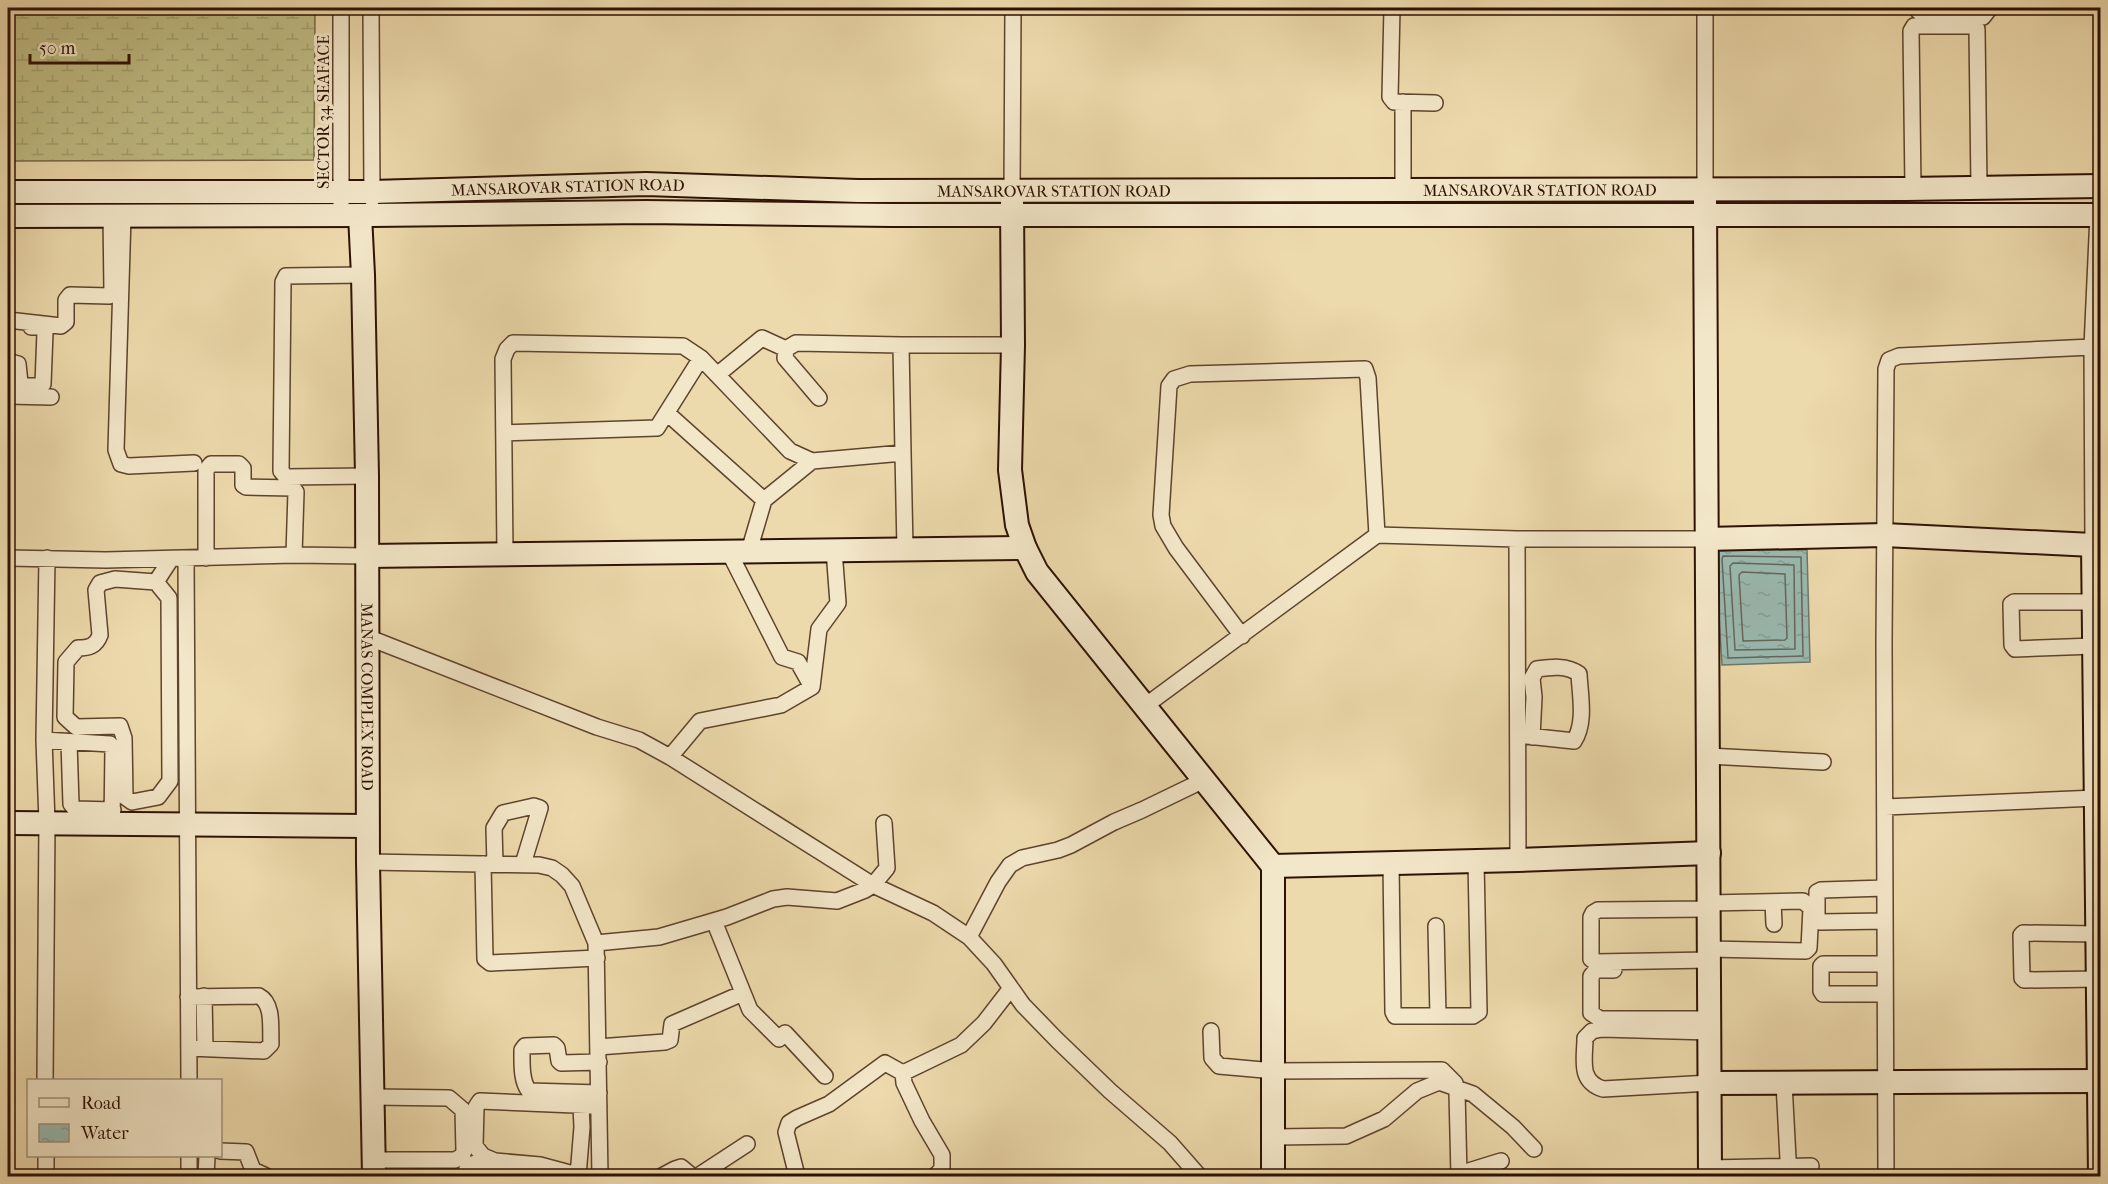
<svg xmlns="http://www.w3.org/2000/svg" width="2108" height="1184" viewBox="0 0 2108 1184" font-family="'IM FELL French Canon',serif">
  <defs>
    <pattern id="wetland-marsh" width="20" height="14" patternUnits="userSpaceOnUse" patternTransform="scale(1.5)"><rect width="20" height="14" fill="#c0bd84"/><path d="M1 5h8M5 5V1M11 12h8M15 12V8" fill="none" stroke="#a5a170"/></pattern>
    <pattern id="water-ripples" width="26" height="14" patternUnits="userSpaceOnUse" patternTransform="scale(1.5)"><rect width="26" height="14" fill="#9abab1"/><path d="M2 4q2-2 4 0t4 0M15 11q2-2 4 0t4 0" fill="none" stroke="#859f97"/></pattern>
  </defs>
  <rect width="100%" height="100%" fill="#eddaac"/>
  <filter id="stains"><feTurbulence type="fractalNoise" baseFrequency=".00333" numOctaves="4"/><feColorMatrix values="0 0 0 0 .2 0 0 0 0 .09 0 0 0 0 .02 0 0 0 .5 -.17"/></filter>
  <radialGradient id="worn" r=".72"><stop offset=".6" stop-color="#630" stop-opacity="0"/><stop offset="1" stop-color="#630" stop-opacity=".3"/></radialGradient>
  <path fill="url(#wetland-marsh)" stroke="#776744" stroke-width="1.5" d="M8,8H315L314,160L8,161Z"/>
  <path fill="url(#water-ripples)" stroke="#6f766b" stroke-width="1.5" d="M1715,550H1807L1810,662L1722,665Z"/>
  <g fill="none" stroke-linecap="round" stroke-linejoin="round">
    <path stroke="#64665a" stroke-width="1.5" d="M1723,556L1801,557L1803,656L1728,658L1722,559Z
      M1733,563L1794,565L1795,649L1735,650L1730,566Z
      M1742,572L1785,574L1787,638L1785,640L1743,641L1739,575Z"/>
    <defs>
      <path id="street" d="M341,8V215
        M371,8L372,199
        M1392,8L1390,97L1394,102L1435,103
        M1916,8C1926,25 1964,18 1983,17L1990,8
        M1403,102V190
        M1705,189V8
        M1913,189L1911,31L1914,26H1974L1977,29L1979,188
        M1012,191L1013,8
        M2098,215L2092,347L2093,545H2100
        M123,216L116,450L121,464L129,466L194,463
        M363,275L286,276L283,282L281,471L286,477L367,476
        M8,320L61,326L66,322V300L70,295L109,296L112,291L111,216
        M8,361L18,364L20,383L23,386H40L43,384L45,332L41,327H31
        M717,375L762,338L786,349
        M8,396L51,397
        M819,398L785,358L786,349L796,343L901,345
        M667,413L764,500L749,551
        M504,433L657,428L701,358
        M903,453L905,549
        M764,500L812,461
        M1517,539L1518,860
        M729,552L782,657L798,662L812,687
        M505,554L503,359L507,349L513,343L683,346L701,358L790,451L812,461L903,453L901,345H1013
        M8,558L106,560L294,555L366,556
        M206,558V470L211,464H239L243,468V485L246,487L293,488L296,492L294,555
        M186,559L189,1080
        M156,582L169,598L170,781L158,797L132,802L125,797L124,738L120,726L76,727L65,717L66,662L78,648C89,648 96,646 100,635L96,590L100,583L115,579L156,582L171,559
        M2094,602H2014L2011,604L2012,645L2015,649L2094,646
        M1242,636L1176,548L1163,526L1161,515L1169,386L1174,379L1190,374L1365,369L1368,378L1377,535
        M367,637L597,727L639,740L670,757L873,885L887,868L884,823
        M1145,706L1377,535L1517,539H1706
        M1518,735L1574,741C1586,723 1580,695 1579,674C1567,665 1552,667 1537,669L1532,678L1534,697L1532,737
        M44,740L110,744L113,749L112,823
        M69,742L71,804L75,809L113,810
        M1708,756L1823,762
        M670,757L700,721L781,705L812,687L819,629L838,603L834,550
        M1885,807L2096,798
        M368,862L539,865L552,868L562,875L572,886L596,943L600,1176
        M483,864L485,959L490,963L597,958
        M495,864L494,828L503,813L534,806L540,808L523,864L530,865
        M1391,864L1393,1012L1395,1016H1473L1479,1012L1476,861
        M1773,902L1774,924
        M1709,903L1803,901L1811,908L1809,948L1806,951L1709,949
        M1709,909L1598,910L1593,913L1591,917V959L1595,962L1709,960
        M714,921L750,1010L779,1039L785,1033L825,1076
        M1885,921L1820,922L1817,920V892L1821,890L1885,888
        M1436,926L1438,1016
        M2097,934L2023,933L2021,935L2022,978L2024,980L2098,979
        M969,937L998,882L1010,865L1022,858L1058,850L1071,845L1114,822L1142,810L1204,780
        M596,943L659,937L727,917L773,899L787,897L837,901L865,890L873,885L933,913L969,937L994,964L1023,1005L1057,1040L1110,1091L1170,1143L1199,1176
        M1614,970H1596L1591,976V1013L1600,1019H1709
        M1885,994H1823L1821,991V966L1823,964H1885
        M204,996L205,1049
        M188,997L259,996C274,1004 270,1028 271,1044L264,1051L189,1048
        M1211,1031L1212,1058L1219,1066L1274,1071L1442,1070L1455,1083L1457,1092L1459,1176
        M1710,1032L1602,1029L1592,1031L1585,1038C1585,1059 1578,1081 1603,1089L1710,1083
        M598,1047L665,1042L670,1040L672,1024L743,993
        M599,1062L561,1063L559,1061L557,1048L554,1045L525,1046L522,1050C522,1063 521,1081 529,1091L599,1093
        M45,1080L47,822L44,740L47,558
        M1784,1083L1788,1159
        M373,1097L449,1098L463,1110L464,1151L462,1156L455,1160H375
        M1275,1137L1346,1136L1384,1119L1417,1091L1439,1082L1473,1094L1513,1127L1534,1149
        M220,1151L246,1152L253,1170L266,1176
        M46,1156V1176
        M189,1156V1176
        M1710,1168L1811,1166
        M1459,1174L1501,1161
        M206,1176L207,1156
        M465,1176L468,1165L476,1163L508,1176
        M578,1176L582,1127L581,1106
        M581,1176L540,1165L495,1161L483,1156L475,1146L476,1107L480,1101L599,1106
        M662,1176L675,1169L681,1167L692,1176
        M698,1176L747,1144
        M797,1176L786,1132L789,1123L797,1118L829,1104L885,1063L903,1073
        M935,1176L942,1169V1155L922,1121L904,1083L903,1073L961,1045L984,1023L1011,988
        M1886,1176L1884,644L1886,369L1889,360L1899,356L2092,347"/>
      <g id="secondary">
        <path id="s1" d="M8,192H372L646,184L858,191L1906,189L2100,186"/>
        <path d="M1705,200L1710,1176"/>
        <path d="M1012,201L1013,345L1010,470L1017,525L1025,548L1037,572L1273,866V1176"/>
        <path id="s2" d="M360,215L363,275L367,476L368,862L374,1176"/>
        <path d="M8,216L372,215L646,212L892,215H2100"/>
        <path d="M1706,539L1884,535L2093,545L2100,1176"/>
        <path d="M366,556L1025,548"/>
        <path d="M8,823L367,826"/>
        <path d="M1273,866L1518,860L1709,853"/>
        <path d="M1710,1083L2100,1081"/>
      </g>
    </defs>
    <use href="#street" stroke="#5e432d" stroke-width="18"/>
    <use href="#secondary" stroke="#2e1103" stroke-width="26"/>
    <use href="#street" stroke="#f3e7c9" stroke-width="15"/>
    <use href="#secondary" stroke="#f3e7c9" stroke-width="22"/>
  </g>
  <g text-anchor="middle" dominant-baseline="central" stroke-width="6" stroke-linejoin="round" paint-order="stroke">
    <g font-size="16" fill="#2e1103" stroke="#f3e7c9">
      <text transform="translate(323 112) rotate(-90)">SECTOR 34 SEAFACE</text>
      <text stroke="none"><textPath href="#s1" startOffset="560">MANSAROVAR STATION ROAD</textPath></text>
      <text stroke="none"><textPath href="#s1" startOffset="1532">MANSAROVAR STATION ROAD</textPath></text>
      <text stroke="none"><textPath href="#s1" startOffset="1046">MANSAROVAR STATION ROAD</textPath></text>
      <text stroke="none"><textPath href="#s2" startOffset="482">MANAS COMPLEX ROAD</textPath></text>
    </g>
  </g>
  <rect width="2108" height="1184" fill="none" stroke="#eddaac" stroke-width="30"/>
  <rect x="9" y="9" width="2090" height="1166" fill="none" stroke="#2e1103" stroke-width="3"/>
  <rect x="15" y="15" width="2078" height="1154" fill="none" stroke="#2e1103" stroke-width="1.5"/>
  <rect x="27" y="1079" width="195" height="78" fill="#f3e7c9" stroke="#a4917a" stroke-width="1.5"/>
  <rect x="39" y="1098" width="30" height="9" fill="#f3e7c9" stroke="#a4917a" stroke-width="1.5"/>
  <text x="81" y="1109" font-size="18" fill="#2e1103">Road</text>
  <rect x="39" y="1124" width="30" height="18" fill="url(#water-ripples)" stroke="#a4917a" stroke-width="1.5"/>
  <text x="81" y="1139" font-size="18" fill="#2e1103">Water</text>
  <path d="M30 54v9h99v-9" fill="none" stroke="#2e1103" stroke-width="3"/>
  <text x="39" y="54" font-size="18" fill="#2e1103" stroke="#f3e7c9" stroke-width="4.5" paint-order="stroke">50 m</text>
  <rect width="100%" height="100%" filter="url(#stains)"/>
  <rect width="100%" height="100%" fill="url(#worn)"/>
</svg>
